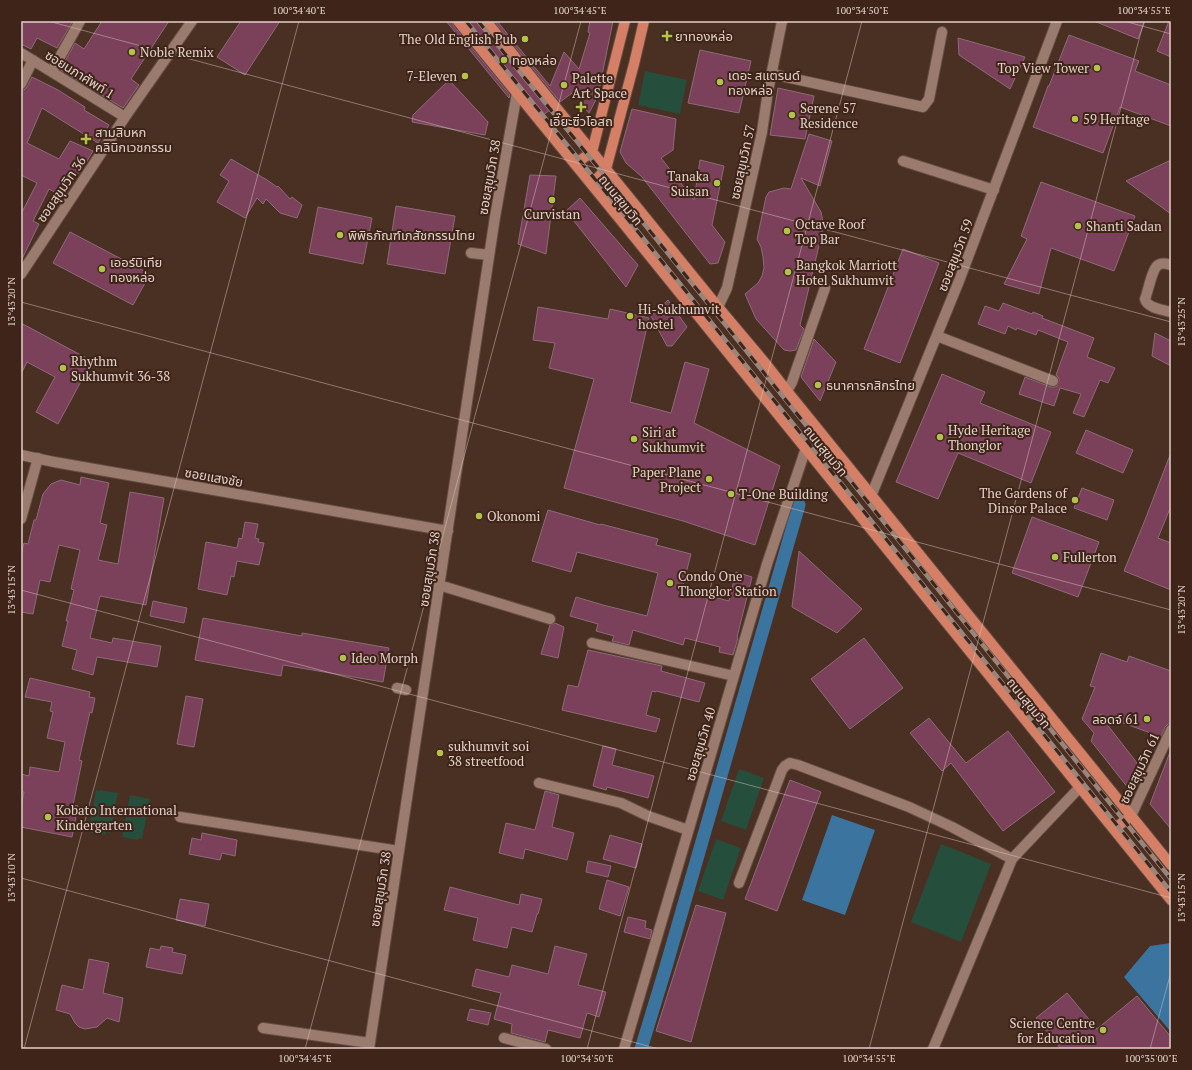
<svg xmlns="http://www.w3.org/2000/svg" width="1192" height="1070" viewBox="0 0 1192 1070" font-family="'PT Serif','Noto Sans Thai',serif">
  <rect width="100%" height="100%" fill="#4a2f23"/>
  <path fill="#254e3c" d="M645,71L687,80L680,114L638,105Z
    M739,769L764,778L746,830L721,821Z
    M96,790L99,791V790L118,793L110,833L106,832L105,835L88,832Z
    M130,795L150,799L142,839L139,838L138,840L122,837Z
    M716,839L741,848L723,900L698,891Z
    M941,844L991,864L961,942L911,922Z"/>
  <path fill="#3b749e" d="M832,815L875,830L845,915L802,900Z
    M1171,943V1032L1124,977L1150,946Z"/>
  <g fill="none" stroke-linecap="round" stroke-linejoin="round">
    <path stroke="#3b749e" stroke-width="13" d="M641,1049L665,970L799,505"/>
  </g>
  <path fill="#7b405a" stroke="#8c6b78" d="M21,21H73L57,48L37,38L31,49L21,44Z
    M102,21H169L131,79L139,85L123,108L60,70L75,43L84,49Z
    M241,21H280L245,75L217,57Z
    M446,21H452L453,25L510,95L509,98Z
    M466,21H480L481,25L550,110L543,115Z
    M494,21H497L550,86L564,52L579,69L590,33L588,32L590,21H613L599,90L600,92L589,113L572,93L560,102Z
    M1094,21H1145L1138,39Z
    M1169,21H1171V57L1157,51Z
    M1069,35L1139,61L1135,71L1171,85V126L1120,107L1103,153L1033,127L1048,86H1049Z
    M958,38L1025,57L1010,89L959,55Z
    M700,50L751,61L739,113L688,103Z
    M32,77L58,90L85,107L84,110L109,125L98,143L42,108L27,143L59,159L70,141L93,151L84,166L83,165L64,197L49,189L33,221L39,224L21,261V214L37,183L21,175V90H24L27,87Z
    M449,80L488,122L485,135L412,122L413,115Z
    M778,88L814,96L805,139L770,135Z
    M632,109L676,119L673,150L661,158L694,200L700,160L724,166L712,225L725,242L718,263L710,264L642,177L626,163L620,152Z
    M809,134L832,141L820,186L801,178L821,212L823,222L822,233L800,325L804,329L796,350L790,351L784,350L756,319L745,294L758,283L762,276L764,268L763,257L761,247L757,239L766,197L769,192L773,191L784,188L791,189Z
    M231,159L267,180L277,187L278,186L290,199L292,197L302,205L297,218L280,213L266,199L263,204L257,198L245,218L217,202L229,181L220,175Z
    M1171,160V214L1126,181Z
    M530,175L556,176L546,254L518,244Z
    M1041,182L1135,216L1114,271L1051,248L1039,294L1004,284L1027,239L1021,236Z
    M580,198L638,265L626,287L566,211Z
    M396,206L455,216L445,274L387,264Z
    M318,207L372,218L363,264L309,253Z
    M70,232L150,274L133,305L53,263Z
    M903,249L939,263L900,363L864,349Z
    M668,300L687,327L672,346H667L651,316Z
    M1003,303L1032,314L1033,312L1043,316L1042,318L1094,338L1087,357L1115,368L1108,383L1100,380L1084,417L1073,413L1081,394L1060,388L1054,406L1019,394L1025,377L1051,387H1054L1057,386L1059,380L1058,377L1056,375L1068,342L1038,330L1036,335L1017,328L1016,330L1008,326L1005,334L978,324L985,306L999,311Z
    M538,307L608,319L610,309L649,318L630,402L671,413L685,362L709,369L694,423L780,466L755,545L683,521L564,488L594,379L549,368L555,343L533,340Z
    M21,323L92,361L58,424L36,412L55,377L27,362L21,374Z
    M1155,333L1171,341V366L1152,356Z
    M814,339L836,362L820,401L801,377Z
    M942,374L985,392L980,403L1051,432L1031,483L958,453L938,499L896,482Z
    M1086,430L1133,450L1123,473L1076,453Z
    M1170,455L1171,506L1158,538L1171,543V590L1124,571L1145,520Z
    M81,477L109,483L100,523L107,525L98,560L118,564L130,492L164,498L146,605L100,596L90,638L112,643L113,638L161,646L157,667L97,657L93,675L72,669L77,650L62,646L68,621H66L74,590L71,589L80,550L59,545L50,582L40,580L33,614L21,612V555L24,543L28,544L34,520H36L43,494L51,484L61,480L80,485Z
    M1082,488L1114,500L1107,520L1074,508Z
    M548,510L600,525L601,524L658,539L656,545L691,554L682,589L729,601L736,572L752,577L737,637L738,638L733,655L719,652L720,647L685,638L683,645L633,630L629,645L612,641L614,636L596,631L598,624L570,616L576,597L603,605L647,616L658,573L577,552L571,572L532,561Z
    M1032,517L1099,542L1078,597L1012,573Z
    M245,522L258,524L255,538L259,539L258,542L264,543L259,565L237,561L234,577L231,576L227,595L198,589L206,542L237,548L239,538L242,539Z
    M799,551L862,609L837,633L792,607Z
    M153,601L187,608L184,623L150,616Z
    M203,618L302,636V633L389,648L383,682L283,665L281,676L195,660Z
    M555,623L564,627L558,658L541,654L550,625Z
    M864,638L903,688L850,729L811,679Z
    M588,650L662,666L661,671L705,683L699,702L656,691V692L652,691L646,715L660,719L656,732L562,710L568,685L578,687Z
    M1101,653L1127,662L1129,656L1171,671V724H1168L1165,727L1161,737L1099,714L1144,772L1141,780L1132,793L1091,741L1094,733L1082,719L1095,687L1090,686Z
    M30,678L90,692L89,697L95,698L92,713L90,712L79,760L82,761L73,805L78,806L72,837L21,827V807L24,792H21V774L29,776L30,767L59,772L65,742L47,738L53,712L50,711L52,702L25,697Z
    M186,696L203,699L194,747L177,744Z
    M929,718L966,763L1008,731L1055,792L1003,831L951,763L942,771L910,733Z
    M603,746L616,749L612,765L654,776L648,798L607,787L606,790L593,786Z
    M1170,752H1171V829L1150,804Z
    M790,780L821,792L777,911L745,899Z
    M545,791L559,795L552,827L574,833L567,860L525,849L523,859L499,853L506,823L535,830Z
    M202,833L237,840L235,856L222,853L220,860L189,854L192,838L201,840Z
    M610,835L642,844L636,868L603,859Z
    M588,861L611,866L608,877L586,872Z
    M607,880L629,887L620,916L599,909Z
    M450,887L519,905L521,894L542,899L538,914H537L532,932L512,927L507,948L473,940L478,918L444,910Z
    M180,899L209,904L205,926L176,920Z
    M696,905L726,913L691,1042L656,1031Z
    M628,917L646,921L645,928L652,930L650,939L624,932Z
    M161,946L173,948L172,952L186,955L182,974L146,967L150,948L160,950Z
    M555,946L587,954L578,985L606,992L599,1017L587,1013L580,1038L548,1030L545,1042L511,1033L512,1024L494,1019L501,993L472,986L476,969L509,977L512,965L548,974Z
    M89,959L109,963L103,993L123,998L119,1022L107,1018L97,1027L85,1029L79,1027L75,1023L70,1014L56,1010L62,985L83,990Z
    M1067,993L1097,1029L1137,996L1171,1037V1049H1061L1036,1018Z
    M470,1009L491,1013L488,1025L467,1020Z"/>
  <g fill="none" stroke-linecap="round" stroke-linejoin="round">
    <defs>
      <path id="minor" d="M21,53L125,117
        M52,71L80,21
        M772,74L923,107L929,99L942,32
        M21,84L33,60
        M903,161L994,190
        M471,253L489,255
        M1171,265C1167,264 1163,262 1158,265C1152,269 1148,292 1145,299C1147,308 1163,310 1171,312
        M21,274L125,117L192,21
        M718,307L727,288L762,132L768,91L782,21
        M937,336L1053,381
        M787,391L792,382L825,288
        M21,455L54,462L448,531
        M871,496L959,281L1057,21
        M21,519L38,458
        M439,585L550,619
        M592,643L734,676
        M397,688L406,690
        M539,783L621,803L648,816L688,830
        M1131,816L1171,730
        M180,817L399,851
        M739,883L782,770L785,766L790,763L798,765L909,807L952,827L1012,859
        M263,1028L370,1043
        M504,1038L546,1049
        M369,1049L495,217L517,93
        M624,1049L767,564L806,448
        M933,1049L1012,859L1080,787"/>
      <path id="major" d="M458,21C697,313 935,606 1171,900
        M486,21L718,307L766,364L787,391L1171,865
        M592,152L625,21
        M575,164L592,152
        M592,184L606,169L634,64L644,21
        M806,448L821,434
        M1114,829L1131,816"/>
    </defs>
    <use href="#minor" stroke="#654e44" stroke-width="12"/>
    <use href="#major" stroke="#654e44" stroke-width="12"/>
    <use href="#minor" stroke="#9b7b6d" stroke-width="10"/>
    <use href="#major" stroke="#d58066" stroke-width="10"/>
    <defs>
      <path id="rail" d="M466,21L643,238L1171,892
        M478,21L629,205L1171,879"/>
    </defs>
    <use href="#rail" stroke="#9b857b" stroke-width="4.5"/>
    <use href="#rail" stroke="#3f2519" stroke-width="3" stroke-dasharray="9" stroke-linecap="butt"/>
  </g>
  <path fill="none" stroke="#e2d0c8" stroke-width="1" stroke-opacity="0.45" d="M48,21L1171,322M1124,21L1171,34M21,302L1171,610M21,590L1171,898M21,878L659,1049M24,1049L299,21M305,1049L581,21M587,1049L862,21M869,1049L1144,21M1150,1049L1171,972"/>
  <g fill="#b2c34b" stroke="#3f2519" stroke-width="1.5">
    <path d="M665 30h4v4h4v4h-4v4h-4v-4h-4v-4h4z"/>
    <circle cx="525" cy="39" r="4"/>
    <circle cx="132" cy="52" r="4"/>
    <circle cx="504" cy="60" r="4"/>
    <circle cx="1097" cy="68" r="4"/>
    <circle cx="465" cy="76" r="4"/>
    <circle cx="720" cy="82" r="4"/>
    <circle cx="564" cy="85" r="4"/>
    <path d="M579 101h4v4h4v4h-4v4h-4v-4h-4v-4h4z"/>
    <circle cx="792" cy="115" r="4"/>
    <circle cx="1075" cy="119" r="4"/>
    <path d="M84 133h4v4h4v4h-4v4h-4v-4h-4v-4h4z"/>
    <circle cx="717" cy="183" r="4"/>
    <circle cx="552" cy="200" r="4"/>
    <circle cx="1078" cy="226" r="4"/>
    <circle cx="787" cy="231" r="4"/>
    <circle cx="340" cy="235" r="4"/>
    <circle cx="102" cy="269" r="4"/>
    <circle cx="788" cy="272" r="4"/>
    <circle cx="630" cy="316" r="4"/>
    <circle cx="63" cy="368" r="4"/>
    <circle cx="818" cy="385" r="4"/>
    <circle cx="940" cy="437" r="4"/>
    <circle cx="634" cy="439" r="4"/>
    <circle cx="709" cy="479" r="4"/>
    <circle cx="731" cy="494" r="4"/>
    <circle cx="1075" cy="500" r="4"/>
    <circle cx="479" cy="516" r="4"/>
    <circle cx="1055" cy="557" r="4"/>
    <circle cx="670" cy="583" r="4"/>
    <circle cx="343" cy="658" r="4"/>
    <circle cx="1147" cy="719" r="4"/>
    <circle cx="440" cy="753" r="4"/>
    <circle cx="48" cy="817" r="4"/>
    <circle cx="1103" cy="1030" r="4"/>
  </g>
  <g text-anchor="middle" dominant-baseline="central" stroke-width="4" stroke-linejoin="round" paint-order="stroke">
    <g font-size="13" fill="#e2d0c8" stroke="#3f2519" text-anchor="start">
      <text x="675" y="36">ยาทองหล่อ</text>
      <text x="517" y="39" text-anchor="end">The Old English Pub</text>
      <text x="140" y="52">Noble Remix</text>
      <text x="512" y="60">ทองหล่อ</text>
      <text x="1089" y="68" text-anchor="end">Top View Tower</text>
      <text x="728" y="75">เดอะ สแตรนด์<tspan x="728" dy="15">ทองหล่อ</tspan></text>
      <text x="457" y="76" text-anchor="end">7-Eleven</text>
      <text x="572" y="78">Palette<tspan x="572" dy="15">Art Space</tspan></text>
      <text x="800" y="108">Serene 57<tspan x="800" dy="15">Residence</tspan></text>
      <text x="1083" y="119">59 Heritage</text>
      <text x="581" y="121" text-anchor="middle">เอี๊ยะซิ่วโอสถ</text>
      <text x="95" y="132">สามสิบหก<tspan x="95" dy="15">คลินิกเวชกรรม</tspan></text>
      <text x="709" y="176" text-anchor="end">Tanaka<tspan x="709" dy="15">Suisan</tspan></text>
      <text x="552" y="214" text-anchor="middle">Curvistan</text>
      <text x="795" y="224">Octave Roof<tspan x="795" dy="15">Top Bar</tspan></text>
      <text x="1086" y="226">Shanti Sadan</text>
      <text x="348" y="235">พิพิธภัณฑ์เภสัชกรรมไทย</text>
      <text x="110" y="262">เออร์บิเทีย<tspan x="110" dy="15">ทองหล่อ</tspan></text>
      <text x="796" y="265">Bangkok Marriott<tspan x="796" dy="15">Hotel Sukhumvit</tspan></text>
      <text x="638" y="309">Hi-Sukhumvit<tspan x="638" dy="15">hostel</tspan></text>
      <text x="71" y="361">Rhythm<tspan x="71" dy="15">Sukhumvit 36-38</tspan></text>
      <text x="826" y="385">ธนาคารกสิกรไทย</text>
      <text x="948" y="430">Hyde Heritage<tspan x="948" dy="15">Thonglor</tspan></text>
      <text x="642" y="432">Siri at<tspan x="642" dy="15">Sukhumvit</tspan></text>
      <text x="701" y="472" text-anchor="end">Paper Plane<tspan x="701" dy="15">Project</tspan></text>
      <text x="1067" y="493" text-anchor="end">The Gardens of<tspan x="1067" dy="15">Dinsor Palace</tspan></text>
      <text x="739" y="494">T-One Building</text>
      <text x="487" y="516">Okonomi</text>
      <text x="1063" y="557">Fullerton</text>
      <text x="678" y="576">Condo One<tspan x="678" dy="15">Thonglor Station</tspan></text>
      <text x="351" y="658">Ideo Morph</text>
      <text x="1139" y="719" text-anchor="end">ลอดจ์ 61</text>
      <text x="448" y="746">sukhumvit soi<tspan x="448" dy="15">38 streetfood</tspan></text>
      <text x="56" y="810">Kobato International<tspan x="56" dy="15">Kindergarten</tspan></text>
      <text x="1095" y="1023" text-anchor="end">Science Centre<tspan x="1095" dy="15">for Education</tspan></text>
    </g>
    <g font-size="13" fill="#e2d0c8" stroke="#3f2519">
      <text transform="translate(80 74) rotate(32)">ซอยนภาศัพท์ 1</text>
      <text transform="translate(742 162) rotate(-78)">ซอยสุขุมวิท 57</text>
      <text transform="translate(489 177) rotate(-80)">ซอยสุขุมวิท 38</text>
      <text transform="translate(61 189) rotate(-56)">ซอยสุขุมวิท 36</text>
      <text transform="translate(621 200) rotate(51)">ถนนสุขุมวิท</text>
      <text transform="translate(955 255) rotate(-69)">ซอยสุขุมวิท 59</text>
      <text transform="translate(826 451) rotate(51)">ถนนสุขุมวิท</text>
      <text transform="translate(214 477) rotate(10)">ซอยแสงชัย</text>
      <text transform="translate(429 569) rotate(-81)">ซอยสุขุมวิท 38</text>
      <text transform="translate(1029 703) rotate(51)">ถนนสุขุมวิท</text>
      <text transform="translate(700 744) rotate(-74)">ซอยสุขุมวิท 40</text>
      <text transform="translate(1139 768) rotate(-65)">ซอยสุขุมวิท 61</text>
      <text transform="translate(380 889) rotate(-81)">ซอยสุขุมวิท 38</text>
    </g>
  </g>
  <rect width="1192" height="1070" fill="none" stroke="#3f2519" stroke-width="44"/>
  <rect x="22" y="22" width="1148" height="1026" fill="none" stroke="#e2d0c8" stroke-width="1.5"/>
  <g font-size="10" text-anchor="middle" fill="#e2d0c8">
    <text x="299" y="14">100°34'40"E</text>
    <text x="580" y="14">100°34'45"E</text>
    <text x="862" y="14">100°34'50"E</text>
    <text x="1144" y="14">100°34'55"E</text>
    <text transform="translate(11 302) rotate(-90)" y="4">13°43'20"N</text>
    <text transform="translate(1181 322) rotate(-90)" y="4">13°43'25"N</text>
    <text transform="translate(11 590) rotate(-90)" y="4">13°43'15"N</text>
    <text transform="translate(1181 610) rotate(-90)" y="4">13°43'20"N</text>
    <text transform="translate(11 878) rotate(-90)" y="4">13°43'10"N</text>
    <text transform="translate(1181 898) rotate(-90)" y="4">13°43'15"N</text>
    <text x="305" y="1062">100°34'45"E</text>
    <text x="587" y="1062">100°34'50"E</text>
    <text x="869" y="1062">100°34'55"E</text>
    <text x="1151" y="1062">100°35'00"E</text>
  </g>
</svg>
